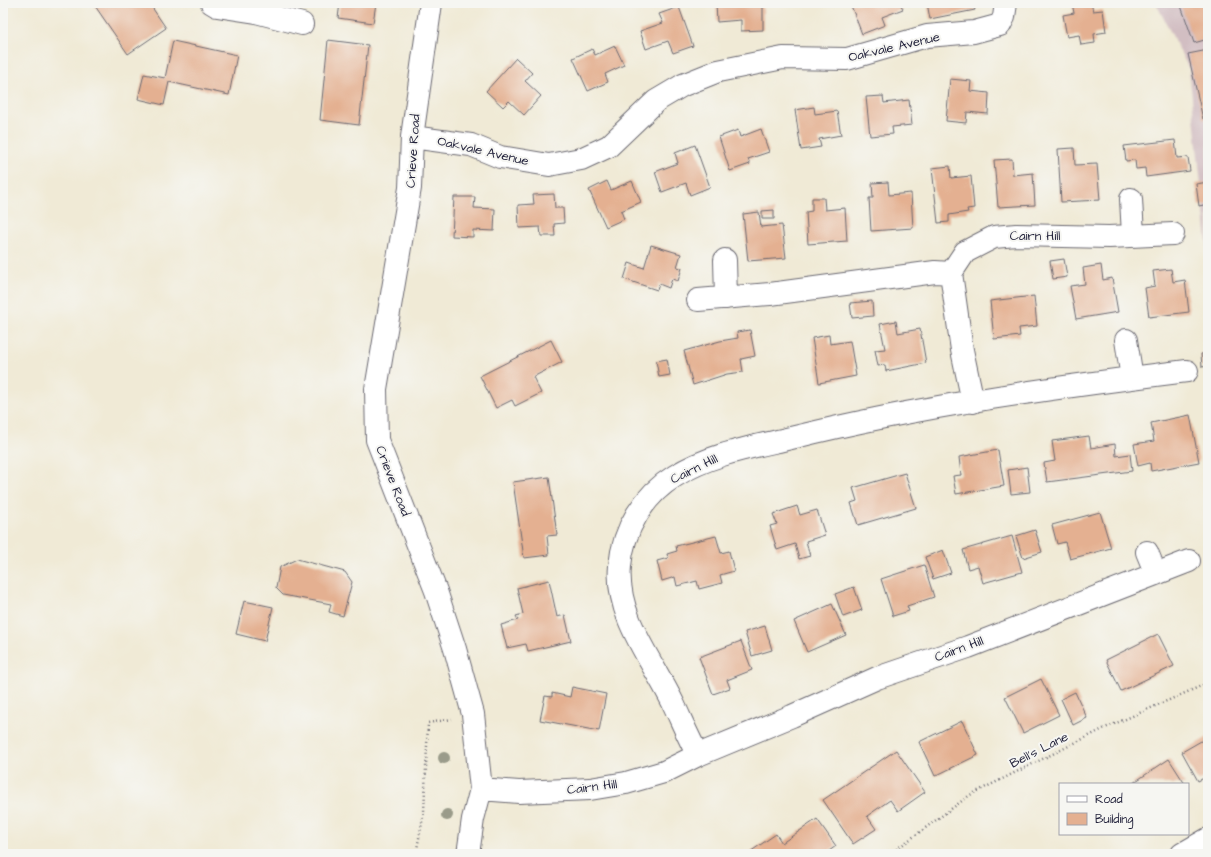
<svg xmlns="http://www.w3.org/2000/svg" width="1211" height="857" viewBox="0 0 1211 857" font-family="'Architects Daughter',sans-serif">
  <rect width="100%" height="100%" fill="#f6f6f2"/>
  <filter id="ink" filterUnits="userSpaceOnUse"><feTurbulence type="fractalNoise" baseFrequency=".025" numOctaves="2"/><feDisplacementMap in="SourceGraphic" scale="8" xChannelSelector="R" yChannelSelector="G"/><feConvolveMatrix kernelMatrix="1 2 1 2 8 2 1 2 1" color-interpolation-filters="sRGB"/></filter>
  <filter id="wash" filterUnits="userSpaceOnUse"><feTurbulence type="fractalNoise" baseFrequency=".012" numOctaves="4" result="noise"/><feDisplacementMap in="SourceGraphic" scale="16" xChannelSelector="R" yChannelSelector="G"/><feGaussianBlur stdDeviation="0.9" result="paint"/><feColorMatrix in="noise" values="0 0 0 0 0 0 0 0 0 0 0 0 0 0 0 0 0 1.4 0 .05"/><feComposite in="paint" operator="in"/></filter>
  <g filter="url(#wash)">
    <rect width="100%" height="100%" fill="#f0ead6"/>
    <path fill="#d2bec2" d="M1156,3H1208V252L1189,69Z"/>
    <g id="blocks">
      <path fill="#e4b091" d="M93,3H149L166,28L128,54Z
        M340,3H376L373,23L338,18Z
        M716,3H763V30L741,31V20L717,22Z
        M850,3H900L903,9L882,17L885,25L862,34Z
        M927,3H973L975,10L930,19Z
        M1072,3H1091L1093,11L1103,10L1106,32L1094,34L1095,43L1081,45L1079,35L1067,37L1063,15L1074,13Z
        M1180,3H1208V39L1194,43Z
        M679,7L693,46L673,53L668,41L646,49L640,31L663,23L659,14Z
        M328,40L368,45L359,125L320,120Z
        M173,41L237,55L229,95L169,82L164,105L138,99L144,74L165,78Z
        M615,46L624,65L605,74L608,82L588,91L573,58L592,49L595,55Z
        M1208,50V118L1203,119L1188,54Z
        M516,58L532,73L525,81L541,96L524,115L509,101L503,107L486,91Z
        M950,79L971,81L970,91L989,93L988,114L967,112L966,123L946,121Z
        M883,96L884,103L909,100L912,125L892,127L893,134L870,136L866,97Z
        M814,107L815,114L837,111L841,135L819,139L821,147L801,150L795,110Z
        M761,129L769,152L748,159L750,164L730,171L719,137L738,130L740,137Z
        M1175,140L1177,158L1188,157L1190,171L1146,177L1145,168L1136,169L1135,160L1126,161L1124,146Z
        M695,145L710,187L690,195L686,183L662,192L655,172L678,163L675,153Z
        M1074,148L1075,165L1097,164L1100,200L1061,202L1058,149Z
        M1012,159L1013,175L1033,173L1035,205L998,207L994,160Z
        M950,166L951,178L971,176L974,208L967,209L968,212L949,215V222L938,223L932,168Z
        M607,181L611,190L632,181L641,202L621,211L624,219L606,227L589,190Z
        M888,182L889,195L911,193L913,228L871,231L869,198H873L872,183Z
        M1208,182V204L1199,206L1196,184Z
        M554,194L555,208H563L564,223L554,224L555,236H541L540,227L519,228L518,205L534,204L533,195Z
        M454,197H475L474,208L495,209L494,231L473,230V237L452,236Z
        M812,198H824L825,210L845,208L847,241L808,244L806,212L812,211Z
        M774,210V219H762V211Z
        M759,212L761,227L782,225L786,258L748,261L743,214Z
        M651,245L681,254L677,267L682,268L678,281L672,279L669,288L659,284L657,290L624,279L629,263L644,268Z
        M1064,259L1067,277L1053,279L1050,261Z
        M1101,265L1103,280L1112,278L1118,312L1076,319L1070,286L1085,284L1083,268Z
        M1171,269L1173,282L1185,280L1189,312L1149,317L1145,288L1155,286L1153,271Z
        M1034,296L1037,326L1019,328L1020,336L994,339L990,301Z
        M872,301L873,316L852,318L850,303Z
        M896,321L898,333L920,329L926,363L886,371L885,365L878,366L875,350L885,349L880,324Z
        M750,330L755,356L741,359L743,372L727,374L693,385L684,351L720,341L738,338L737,332Z
        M829,335L830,344L850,341L856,376L819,383L812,338Z
        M551,340L562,362L533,377L541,393L515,406L512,400L496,408L480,376Z
        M1208,353V366L1202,367L1201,354Z
        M667,359L670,375L659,377L656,361Z
        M1190,415L1199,462L1151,471L1150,463L1138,466L1134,444L1154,441L1151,423Z
        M1089,436L1091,448L1115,444L1116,456L1130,454L1132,471L1047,482L1044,463L1055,461L1052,441Z
        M998,450L1004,486L956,494L953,476L961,475L959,457Z
        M1027,467L1030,492L1011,494L1008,470Z
        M905,473L916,508L858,525L851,503L857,501L853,488Z
        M549,477L557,535L547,536L549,555L524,558L513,482Z
        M797,506L800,515L817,510L825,535L806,541L810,556L799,559L795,544L777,550L770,526L777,524L773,514Z
        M1100,512L1111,548L1070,559L1065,542L1057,544L1052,525Z
        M1035,530L1042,552L1023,558L1016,536Z
        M716,536L721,553L729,551L734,571L720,575L722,583L699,589L697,581L677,586L675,577L662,581L657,561L668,558L667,554L677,551L676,546Z
        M1012,536L1022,572L983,583L978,566L968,569L963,550Z
        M943,550L951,573L933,579L925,557Z
        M297,559L345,572L352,582L343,616L329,612L331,604L283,595L276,588L280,567Z
        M924,565L934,597L907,606L909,611L893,616L881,579Z
        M549,580L557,617L565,615L571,641L528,651L526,644L507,648L501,625L518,620L516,616L523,614L517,588Z
        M854,587L862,610L843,617L835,594Z
        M244,601L273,607L265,641L236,634Z
        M832,604L846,635L807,652L794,621Z
        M765,626L772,650L752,656L745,632Z
        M1158,634L1174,666L1121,691L1106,660Z
        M741,641L752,670L727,680L730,688L713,694L699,657Z
        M1041,679L1059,715L1023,733L1005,697Z
        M572,687L606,694L599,731L540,720L545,696L552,697V693L570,697Z
        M1075,692L1087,718L1073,725L1061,699Z
        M962,721L978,755L935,776L919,742Z
        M1208,737V776L1198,781L1182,752Z
        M896,750L925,792L898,811L890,800L867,816L876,829L853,844L823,800Z
        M1169,759L1185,784H1134L1133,783Z
        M817,819L836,846L825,854H747L776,834L782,843Z"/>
    </g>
  </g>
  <g filter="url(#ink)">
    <use href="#blocks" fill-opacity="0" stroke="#6a6871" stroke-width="1"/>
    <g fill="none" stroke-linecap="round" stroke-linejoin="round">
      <defs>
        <path id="minor" d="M212,3L217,6L256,12L302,24
          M431,3L412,137L410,188L376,389L377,440L436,591L455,649L473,714L481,789L473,819L468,854
          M412,137L471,145L500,157L549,165L581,159L609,146L656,101L683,85L718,71L783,58L847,59L927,36L974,32L1000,25L1004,17L1006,3
          M1131,199L1133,235
          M725,260L726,298
          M698,300L770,294L935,272L951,273
          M1126,340L1132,378
          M973,402L962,350L951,273L965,252L994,237L1016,235L1109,237L1173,234
          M1147,552L1156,574
          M698,755C689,739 682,722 674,705C654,662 615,617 620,566C623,529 644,495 675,476C710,454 753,447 791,438C919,406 1057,387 1187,371
          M481,789L519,792L590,789L626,783L664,772L698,755L792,716L877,678L968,647L1189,561
          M1182,854L1208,839"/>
      </defs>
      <use href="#minor" stroke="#6a6871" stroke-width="24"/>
      <path stroke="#6a6871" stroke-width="2.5" stroke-dasharray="1 3" stroke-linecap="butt" d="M416,854L424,812L428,723L452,719
        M890,854L970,795L1105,728L1208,683"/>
      <use href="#minor" stroke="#fff" stroke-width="22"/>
    </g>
    <g fill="#9a9b8a">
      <circle cx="444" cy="758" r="6"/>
      <circle cx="447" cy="815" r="6"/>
    </g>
  </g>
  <g text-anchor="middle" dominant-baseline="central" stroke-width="4" stroke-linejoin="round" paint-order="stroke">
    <g font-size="13" fill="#22223b" stroke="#f6f6f2">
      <text transform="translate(894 47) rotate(-13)">Oakvale Avenue</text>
      <text transform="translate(413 151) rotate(-86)">Crieve Road</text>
      <text transform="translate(483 151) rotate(13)">Oakvale Avenue</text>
      <text x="1035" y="236">Cairn Hill</text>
      <text transform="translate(694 469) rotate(-26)">Cairn Hill</text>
      <text transform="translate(393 481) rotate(69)">Crieve Road</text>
      <text transform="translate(959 649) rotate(-20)">Cairn Hill</text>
      <text transform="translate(1039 750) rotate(-27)">Bell's Lane</text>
      <text transform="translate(592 787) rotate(-7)">Cairn Hill</text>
    </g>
  </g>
  <rect width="1211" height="857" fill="none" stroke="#f6f6f2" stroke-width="16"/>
  <rect x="1059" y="783" width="130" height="52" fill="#f6f6f2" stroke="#a1a1a9"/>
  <rect x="1067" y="796" width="20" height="6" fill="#ffffff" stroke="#a1a1a9"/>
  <text x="1095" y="803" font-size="12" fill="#22223b">Road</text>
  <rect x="1067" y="813" width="20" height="12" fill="#e4b091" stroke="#a1a1a9"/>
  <text x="1095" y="823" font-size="12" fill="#22223b">Building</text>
</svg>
